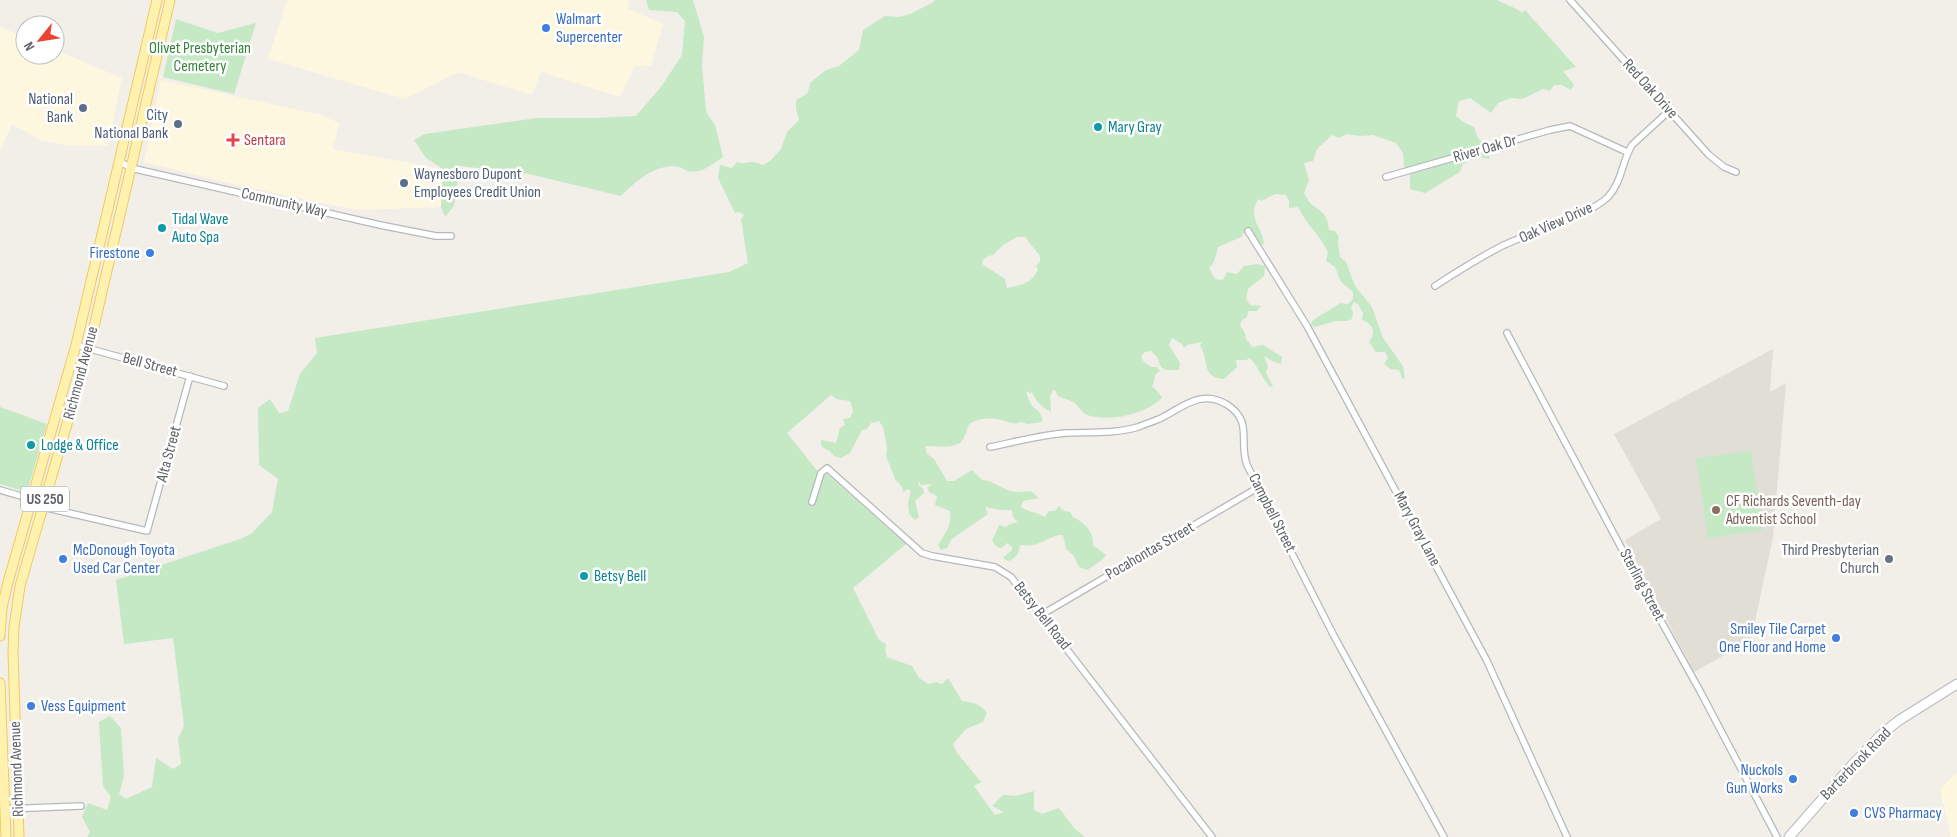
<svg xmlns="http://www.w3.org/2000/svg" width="1957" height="837" viewBox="0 0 1957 837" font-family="'Sofia Sans Condensed',sans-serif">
  <rect width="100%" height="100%" fill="#f1efe8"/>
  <path fill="#fef7e0" d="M287,0H630L628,9L663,24L651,66H635L620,97L541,72L532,95L458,72L405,99L268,59Z
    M0,27L25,37V55H55V50L122,78L108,146H71L41,140L12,124L0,151Z
    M161,80L321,115L339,123L333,149L443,169L441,207L357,210L228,183L144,162Z
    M1957,772V837H1951L1940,789Z"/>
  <path fill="#e1ded6" d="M1773,349L1770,392L1786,383L1773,537L1751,640L1694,672L1625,540L1661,519L1614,434Z"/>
  <path fill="#c5e8c5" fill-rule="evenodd" d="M646,0H693L704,37L702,65L706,112L715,125L723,157C714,163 700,175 688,171C683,169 679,166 674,166C651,167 636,181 621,196L529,174L460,166L454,206L445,217L441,207L443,169L426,158L414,140L425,134L537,118H595L636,116L661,87L682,55L685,21L677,12L649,10Z
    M935,0H1497C1503,4 1518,8 1522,13L1525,10L1576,67L1563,71L1574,85L1571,90L1562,85H1554L1550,91L1543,89L1522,99L1511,98L1498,103L1491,113L1470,98L1459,101L1456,116L1463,122L1474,127L1478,138L1490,150L1489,159L1478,157L1463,164L1460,172L1425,193L1410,189V175L1404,166L1403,153L1396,143L1373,135L1360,136L1347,134L1339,138L1332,135L1317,149L1313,161L1304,163L1309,180L1304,193C1306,196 1308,201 1311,204C1323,213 1327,213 1329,230L1335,231L1339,237L1338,242L1340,257L1346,262L1355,286L1372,307L1383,338L1403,366L1405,379L1402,378L1399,370L1391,369L1384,364L1388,358L1385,352H1376L1369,342C1376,333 1374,324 1362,320L1363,313L1358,304L1354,302L1351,307L1353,312L1352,319L1347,321H1336L1314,327L1311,323C1315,317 1333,309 1340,303L1348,304L1353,299V292L1341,282L1335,267L1326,261L1328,252C1320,235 1306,224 1298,207L1289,208V201L1286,195L1275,194L1262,201L1258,199C1247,220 1262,225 1264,244L1260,245L1252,231L1247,229L1241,237L1218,247L1214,262L1209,268L1215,279L1223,280L1227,272L1237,274L1244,266L1257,264L1265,266L1264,276L1248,289L1246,299L1250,305L1261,306L1257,311H1248L1247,317L1242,320L1240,325L1245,333L1246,340L1249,342L1252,347L1263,345L1282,357L1281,364L1274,362L1264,356L1268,367L1266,373L1273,386L1270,387C1262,378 1258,367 1250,358L1246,360H1236L1237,367L1224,379C1200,378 1210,359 1200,346L1202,342L1187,345L1184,348L1182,344L1172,338L1169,345L1180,363L1179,370H1166L1161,367L1157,357L1151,351L1145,352L1141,356L1143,361L1151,367H1157L1160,371L1155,375L1154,382L1152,386L1159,393L1162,398C1144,415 1110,422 1087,415C1082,413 1078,405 1073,402C1068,399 1063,399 1058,396L1055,390H1053L1050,396L1051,412C1043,408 1035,401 1032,392L1030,394L1028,391L1026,393C1028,396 1029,401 1031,404C1036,411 1043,412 1042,422L1028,424L1021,422C1013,426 1006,420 997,419C987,417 978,419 969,424C967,429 965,438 961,442C953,449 935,446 925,446L927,454L934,459L947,481H954L972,470L982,480C994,480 1003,491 1016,492C1021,492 1027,491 1032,492L1039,498L1023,501L1021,507C1028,512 1037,512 1045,517L1049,511H1055L1059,506L1064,511L1070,512L1073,517C1084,522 1094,532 1093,545L1106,555L1102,560L1087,570L1079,567L1074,556L1066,549L1063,535C1047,535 1042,548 1020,545C1020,553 1015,559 1008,561L1003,558L1012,550V547L1007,543L1002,548L997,547L992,541L999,525L1006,527L1010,524L1018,522L1013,517L1012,510H1000L985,507L988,514L956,536L951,540L947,548L941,550L938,545C945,533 952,526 950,511L935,505L937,496L929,492L927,487L931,486V484L921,485L919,481L918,484L923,489L924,493L915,501L919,517L915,520L909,514L908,503L911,491L908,489L903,492L902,487L895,479L886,456L887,447L883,427L879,421L871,423L867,429L862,430L850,453L841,458L834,456L830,451L822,447L821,440L836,443L840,428L845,425L843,419L850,418L853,411L850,401L836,399L831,395L787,433L819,473L828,475L906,544L853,588L879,640L886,644L885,651L887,657L912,666L919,678L928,684L936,682L942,684L948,678L962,701C972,702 981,704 987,713L983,722L966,729L953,744L957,753L981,782L974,786L995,815L1004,812L992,806L1003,795L1016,796L1034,791V810L1042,814L1059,808L1075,829L1085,837H87L90,832L82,817L88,803L107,810L111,797L103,786L99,722L110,716L121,728L124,776L119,794L126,799L152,787L156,758L173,769L181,764L178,739L184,726L173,638L124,644L116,580L243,538L252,533L272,512L278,479L259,465L258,408L270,399L279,413L288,411L300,374L317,353L315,338L729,272L748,263L741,219L744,215L739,212L735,213L718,178L720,165L732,168L737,162C746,166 749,158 763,165L770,161L781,149L787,132L799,120L796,109V100L807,94L811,82L826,70L839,66L859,50L863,30L885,16L899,17L910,14L932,3ZM1017,237H1025L1040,256V262L1036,266L1038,270C1031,284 1021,285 1007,288L1005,279L982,264L983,260L988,256L993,255L1003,245Z
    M176,19L218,33L256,23L234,94L163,77Z
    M0,407L47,424L27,492L0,484Z
    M1751,451L1763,530L1708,538L1696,458Z"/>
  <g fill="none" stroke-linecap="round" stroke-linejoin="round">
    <defs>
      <path id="street" d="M1570,0L1709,155L1724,167L1736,172
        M119,161L131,168L380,225L436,236H451
        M1386,177L1550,130L1570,126L1627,152
        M1248,231L1307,326L1487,661L1567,837
        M1435,286C1458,271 1480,257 1504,245C1530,233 1590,215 1608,197C1622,182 1622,161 1632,145L1669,111
        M1507,333L1641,585L1700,691L1777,837
        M76,345L224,386
        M990,447C1015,442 1040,435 1066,433C1090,432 1114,434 1138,427C1145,424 1152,422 1159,419C1182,408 1200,389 1226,404C1254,421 1238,441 1247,465L1334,636L1444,837
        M0,490L31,499L43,507L147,531L190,376
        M812,502L821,473L827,468L922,553L932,556L995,567L1011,577L1212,837
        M1041,615L1259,487
        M4,809L81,806"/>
      <path id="secondary" d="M1789,837L1853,764L1882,734L1898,721L1957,684"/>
      <path id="primary" d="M0,636L2,608L8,582L76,345L157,0
        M0,683L6,837
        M19,837L13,653L14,627L20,586L89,348L170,0"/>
    </defs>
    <use href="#street" stroke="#b5b8bc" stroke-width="8"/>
    <use href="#secondary" stroke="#b6babf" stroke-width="11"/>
    <use href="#primary" stroke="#f2c960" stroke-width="11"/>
    <use href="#street" stroke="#fff" stroke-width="5.5"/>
    <use href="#secondary" stroke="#fff" stroke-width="9"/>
    <use href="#primary" stroke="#fff2af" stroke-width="9"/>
  </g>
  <g fill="#3f7fe0" stroke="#fff" stroke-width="2">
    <circle cx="546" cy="28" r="5"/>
    <circle cx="150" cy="253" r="5"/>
    <circle cx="63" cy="559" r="5"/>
    <circle cx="1836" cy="638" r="5"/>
    <circle cx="31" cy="706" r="5"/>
    <circle cx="1793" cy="779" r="5"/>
    <circle cx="1854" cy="813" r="5"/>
  </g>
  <g fill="#5c6f8a" stroke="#fff" stroke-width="2">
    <circle cx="83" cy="108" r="5"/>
    <circle cx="178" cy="124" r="5"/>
    <circle cx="404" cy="183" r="5"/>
  </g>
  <g fill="#0f9aa8" stroke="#fff" stroke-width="2">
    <circle cx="1098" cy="127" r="5"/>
    <circle cx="162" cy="228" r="5"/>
    <circle cx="31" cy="445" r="5"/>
    <circle cx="584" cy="576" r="5"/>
  </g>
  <path fill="#e0444e" stroke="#fff" stroke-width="2" d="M230.5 132.5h5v5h5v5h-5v5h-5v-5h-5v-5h5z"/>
  <circle fill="#8d6e63" stroke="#fff" stroke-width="2" cx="1716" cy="510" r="5"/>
  <circle fill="#6b7280" stroke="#fff" stroke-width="2" cx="1889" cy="559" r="5"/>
  <g text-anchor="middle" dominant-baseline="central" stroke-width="5" stroke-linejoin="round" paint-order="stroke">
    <rect fill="#fff" stroke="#8f9295" stroke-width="1" x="21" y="486.5" width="48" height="25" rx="4"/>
    <g font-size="15" font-weight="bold" fill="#5f6368">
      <text x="45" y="499">US 250</text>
    </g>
    <g font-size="16" fill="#366cbe" stroke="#fff" text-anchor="start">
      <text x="556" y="19">Walmart<tspan x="556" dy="18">Supercenter</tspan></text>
      <text x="140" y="253" text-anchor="end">Firestone</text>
      <text x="73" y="550">McDonough Toyota<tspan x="73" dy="18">Used Car Center</tspan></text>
      <text x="1826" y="629" text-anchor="end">Smiley Tile Carpet<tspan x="1826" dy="18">One Floor and Home</tspan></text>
      <text x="41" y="706">Vess Equipment</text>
      <text x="1783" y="770" text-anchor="end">Nuckols<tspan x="1783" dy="18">Gun Works</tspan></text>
      <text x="1864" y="813">CVS Pharmacy</text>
    </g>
    <g font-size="16" fill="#348238" stroke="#fff">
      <text x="200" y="48">Olivet Presbyterian<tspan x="200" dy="18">Cemetery</tspan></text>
    </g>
    <g font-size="16" fill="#5f6368" stroke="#fff">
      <text transform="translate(1650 89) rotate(48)">Red Oak Drive</text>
      <text transform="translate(1485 149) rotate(-16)">River Oak Dr</text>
      <text transform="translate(284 203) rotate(13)">Community Way</text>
      <text transform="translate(1556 223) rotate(-24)">Oak View Drive</text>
      <text transform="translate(150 365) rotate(15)">Bell Street</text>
      <text transform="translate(81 373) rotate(-75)">Richmond Avenue</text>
      <text transform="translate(169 454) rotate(-75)">Alta Street</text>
      <text transform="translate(1272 513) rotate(63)">Campbell Street</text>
      <text transform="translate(1417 529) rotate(62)">Mary Gray Lane</text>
      <text transform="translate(1150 551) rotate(-30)">Pocahontas Street</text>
      <text transform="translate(1642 585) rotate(62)">Sterling Street</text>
      <text transform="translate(1042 616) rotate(52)">Betsy Bell Road</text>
      <text transform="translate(1856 764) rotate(-46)">Barterbrook Road</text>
      <text transform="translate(17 769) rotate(-92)">Richmond Avenue</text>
    </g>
    <g font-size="16" fill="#4e5e75" stroke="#fff" text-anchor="end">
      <text x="73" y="99">National<tspan x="73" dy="18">Bank</tspan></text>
      <text x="168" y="115">City<tspan x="168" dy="18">National Bank</tspan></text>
      <text x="414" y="174" text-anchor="start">Waynesboro Dupont<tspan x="414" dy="18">Employees Credit Union</tspan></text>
    </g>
    <g font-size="16" fill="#0d838f" stroke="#fff" text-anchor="start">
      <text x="1108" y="127">Mary Gray</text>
      <text x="172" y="219">Tidal Wave<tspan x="172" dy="18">Auto Spa</tspan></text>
      <text x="41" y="445">Lodge &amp; Office</text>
      <text x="594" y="576">Betsy Bell</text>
    </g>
    <g font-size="16" fill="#be3a42" stroke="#fff" text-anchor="start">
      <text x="244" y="140">Sentara</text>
    </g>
    <g font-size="16" fill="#785e54" stroke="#fff" text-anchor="start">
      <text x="1726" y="501">CF Richards Seventh-day<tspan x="1726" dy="18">Adventist School</tspan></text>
    </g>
    <g font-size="16" fill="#5b616d" stroke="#fff" text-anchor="end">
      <text x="1879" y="550">Third Presbyterian<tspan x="1879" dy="18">Church</tspan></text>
    </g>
  </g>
  <g transform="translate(40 40) rotate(240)"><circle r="24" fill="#ffffff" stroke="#bfc1c3"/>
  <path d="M0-4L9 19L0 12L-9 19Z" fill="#ea4335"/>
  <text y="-8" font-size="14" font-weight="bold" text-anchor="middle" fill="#5f6368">N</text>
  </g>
</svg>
